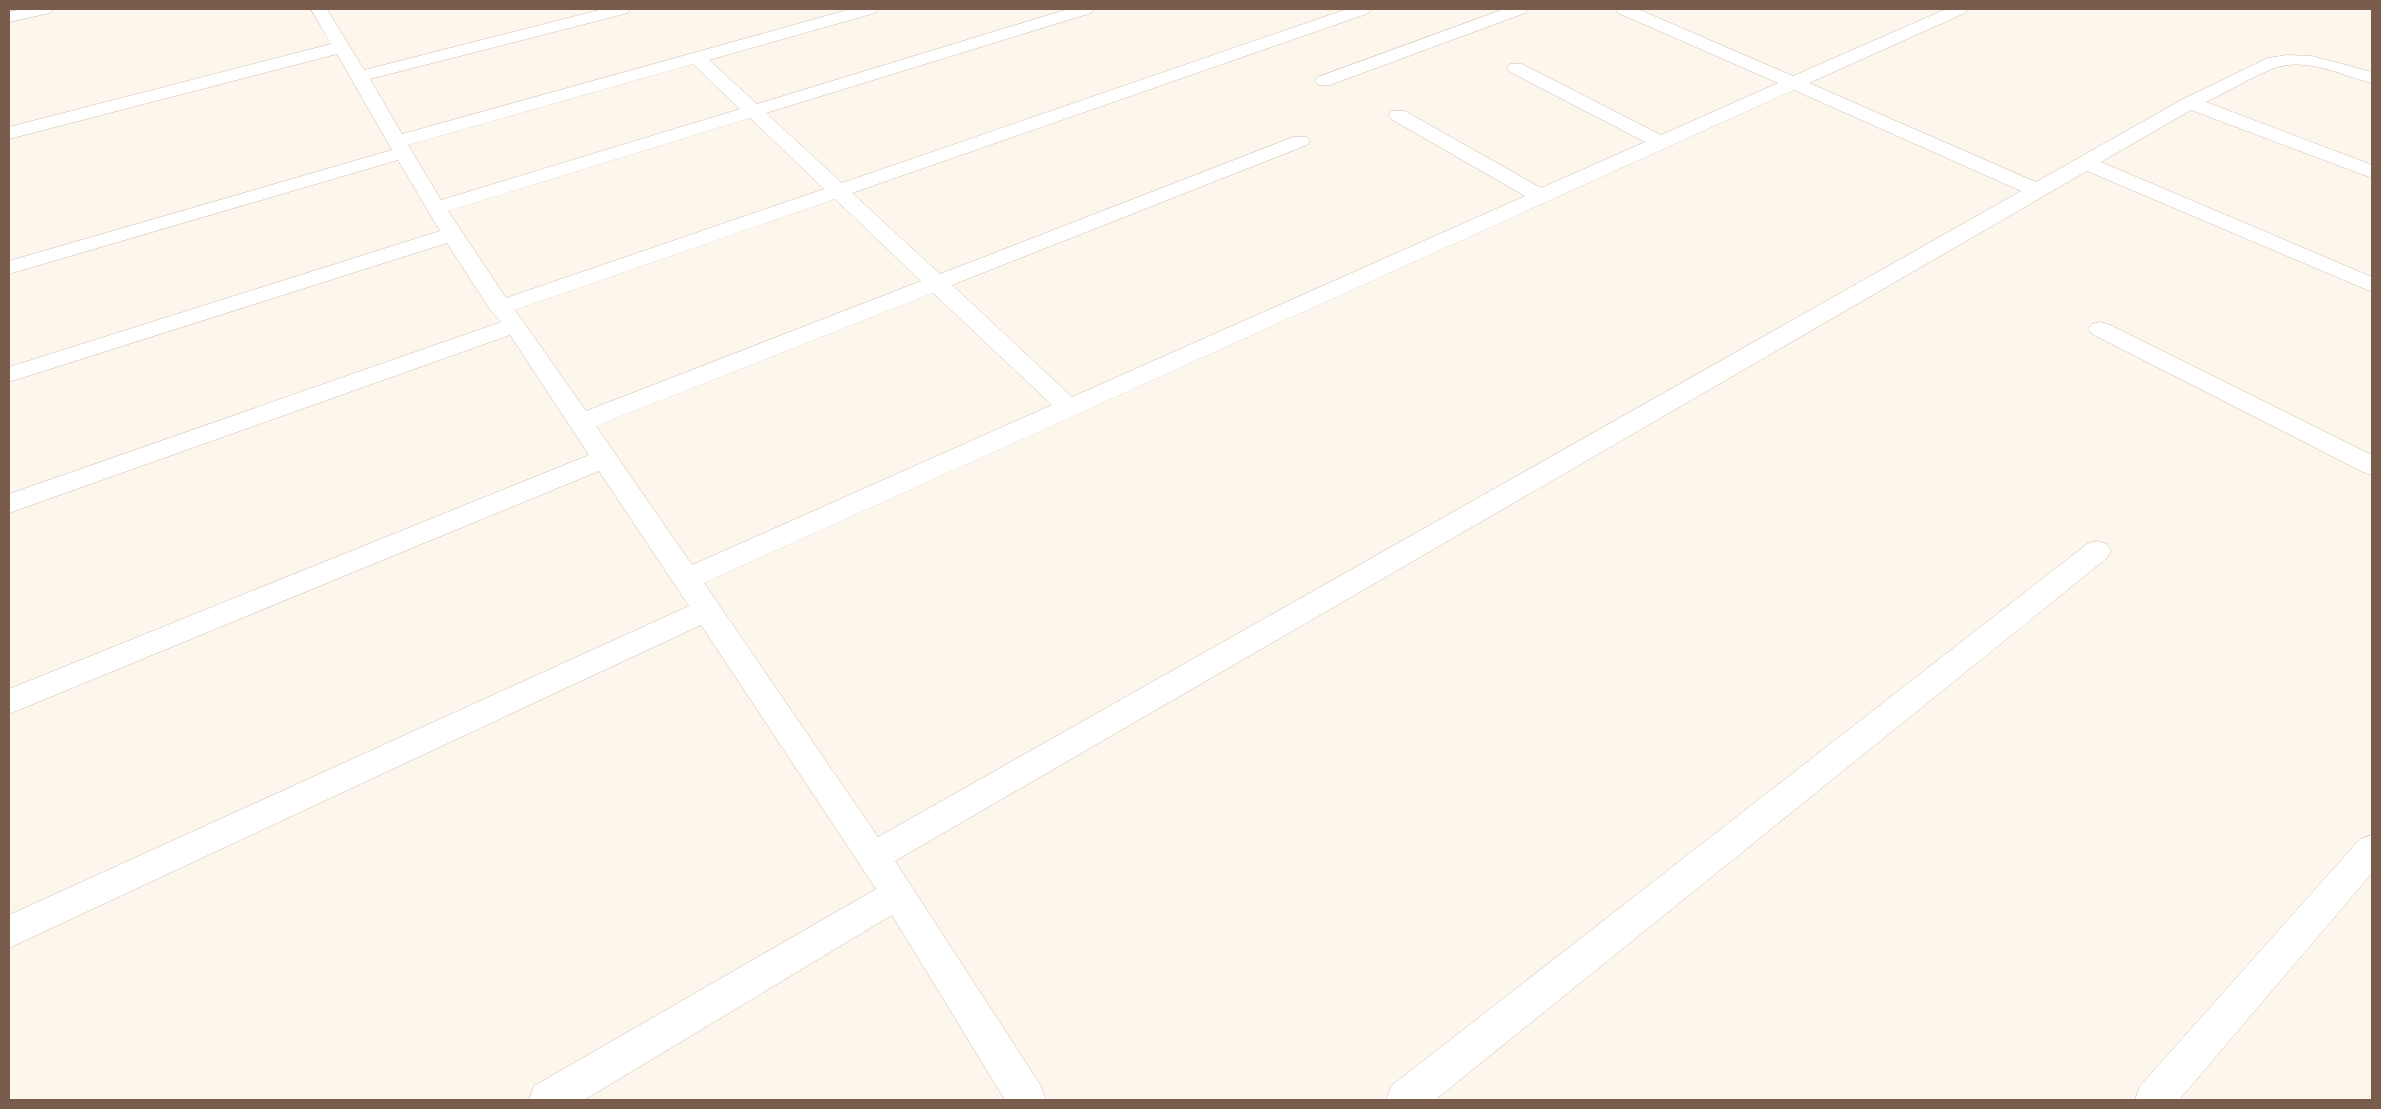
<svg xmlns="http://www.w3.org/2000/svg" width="2381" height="1109" viewBox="0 0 2381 1109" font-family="'DM Sans',sans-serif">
  <rect width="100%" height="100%" fill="#fdf6ec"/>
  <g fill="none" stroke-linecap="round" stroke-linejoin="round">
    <defs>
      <path id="minor" d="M23,9H52L50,13L9,22V12Z
        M311,9H327L364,70L603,9H630L628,13L370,79L402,134L851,9H877L875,13L709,60L757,104L1068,9H1093L1091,13L766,113L842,183L1347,9H1371L1369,13L852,193L940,274L1293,137H1307L1310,141L1307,145L952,285L1072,397L1525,196L1391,119L1389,115L1391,111H1405L1541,188L1645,142L1510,72L1507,68L1510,64H1522L1661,135L1778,83L1618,13L1616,9H1638L1793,76L1946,9H1967L1965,13L1809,83L2036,182L2183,99L2268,58L2287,55L2312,56L2372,72V83C2343,76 2309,58 2278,67C2258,73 2226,93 2206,102L2372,165V178L2191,110L2101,162L2372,277V292L2087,171L895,861L1041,1086L1046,1100H1005L892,915L584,1100H529L534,1086L876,889L701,625L9,948V915L689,606L599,471L9,714V689L589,455L510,335L9,513V494L501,322L489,308L447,243L9,382V367L440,231L398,160L9,274V261L392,150L337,54L9,139V127L331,44ZM693,64L740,109L441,200L408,145ZM1794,90L2021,191L878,837L704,583ZM750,118L824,189L506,298L448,211ZM835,199L921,281L586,411L515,310ZM933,293L1052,405L692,565L596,426Z
        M1504,9H1527L1525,13L1330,85H1318L1315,81L1318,77Z
        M2100,322L2108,324L2372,455V475L2363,472L2092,334L2088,329L2092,324Z
        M2097,541L2107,544L2111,551L2107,558L1435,1100H1386L1391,1086L2087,544Z
        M2372,835V873L2179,1100H2135L2140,1086L2360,839Z"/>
    </defs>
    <use href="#minor" stroke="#d1beb0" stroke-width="1"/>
    <use href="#minor" fill="#fff" fill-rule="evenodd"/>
  </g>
  <rect width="2381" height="1109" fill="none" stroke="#7a5c4d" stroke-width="20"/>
</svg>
